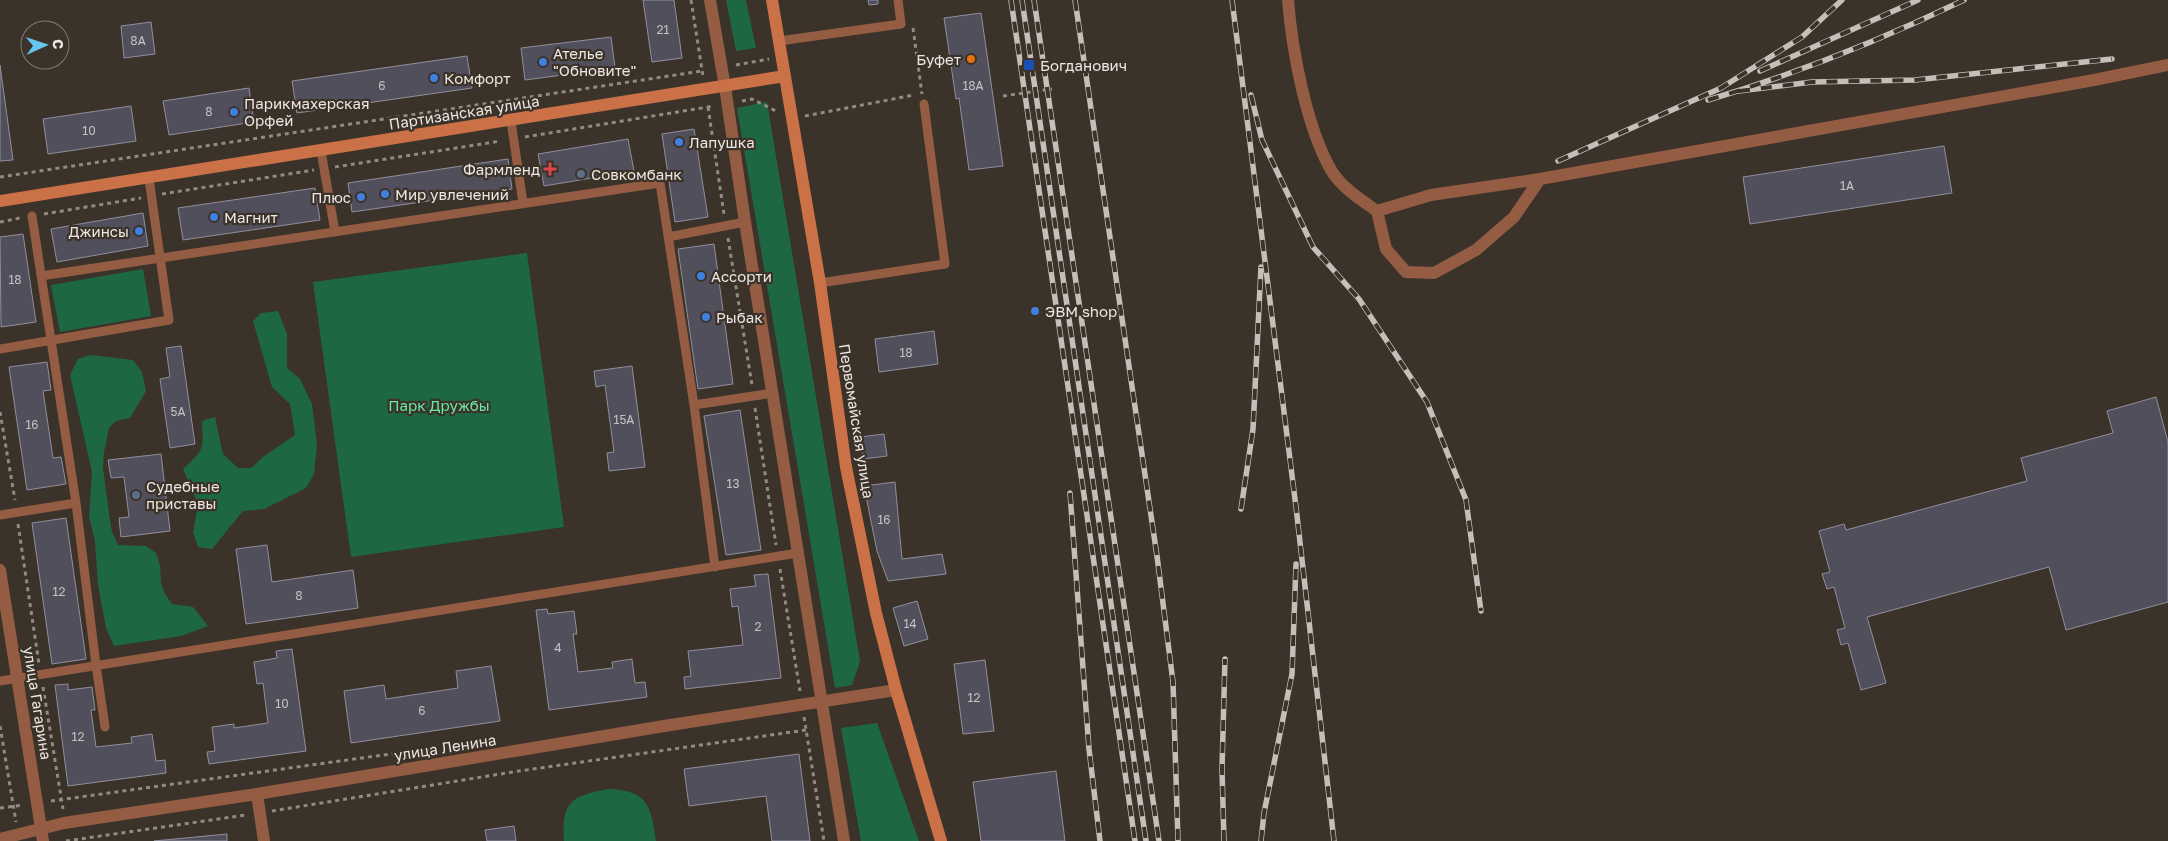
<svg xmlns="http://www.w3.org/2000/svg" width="2168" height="841" viewBox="0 0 2168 841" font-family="'Golos Text',sans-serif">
  <rect width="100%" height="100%" fill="#3b3229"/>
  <path fill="#1d6843" d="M726,0H746L756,48L736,51Z
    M767,102L860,661L852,685L835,688L737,108Z
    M527,253L564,527L351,557L313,282Z
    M143,269L151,316L60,332L51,285Z
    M278,311L287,334V368L300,379L312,404L317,445L314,474L306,488L264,509L243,511L212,549L198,547L193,532L198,504L183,469C205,449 203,449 202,421L215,417L223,454L238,468H251L263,457L295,435L290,404L272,387L253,321L261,313Z
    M90,355L133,360L142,372L146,391L130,418L116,421L109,428L104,452L103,468L110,520L112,532L118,545L146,546L156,553L160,565L161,583L165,594L172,604L193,607L208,626L181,636L114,646L106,628L98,585L95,541L89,516L92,472L70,375L78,359Z
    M877,723L919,841H861L841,728Z
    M608,789C648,790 651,806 656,841H564C561,801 572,796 608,789Z"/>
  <path fill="#514f5c" stroke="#908f9d" d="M643,0H674L682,58L652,62Z
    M868,0H878V4L869,5Z
    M981,13L1003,166L969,170L959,98L956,99L944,18Z
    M151,22L155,54L124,58L121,26Z
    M611,37L615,68L525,80L521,48Z
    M467,56L472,88L297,113L292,81Z
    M0,65L13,160L0,161Z
    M249,88L254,122L169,135L163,101Z
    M131,106L136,141L48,154L43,119Z
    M694,129L708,217L675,222L662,134Z
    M628,139L634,171L544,186L538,154Z
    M1944,146L1952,193L1750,224L1743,177Z
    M508,159L512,189L352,212L348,183Z
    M315,188L320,220L183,240L178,208Z
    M143,213L148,246L57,262L51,229Z
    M23,234L36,322L1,327L0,237Z
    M714,244L733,384L698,389L678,249Z
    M934,331L938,364L879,372L875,339Z
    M181,346L195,444L170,448L160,379L170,377L166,348Z
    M47,362L51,390L43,391L53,458L61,457L66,484L27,490L9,367Z
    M632,366L645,467L609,471L607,453L614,452L605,385L596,387L594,371Z
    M2156,397L2168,442V602L2066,630L2049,567L1867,617L1886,683L1861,690L1848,643L1841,645L1837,630L1845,628L1834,587L1827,589L1822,574L1830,572L1819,531L1844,524L1846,530L2027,481L2021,458L2113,433L2107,411Z
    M740,410L761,550L726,555L704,416Z
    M884,434L887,456L863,459L860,437Z
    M161,454L170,531L121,537L119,518L129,517L124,477L111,478L108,460Z
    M895,482L902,559L942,554L946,574L888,581L877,551L864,486Z
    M66,518L86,659L52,664L32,523Z
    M267,545L272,582L353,570L358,608L246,624L236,549Z
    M768,574L781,678L685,689L684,677L691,676L688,651L743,645L738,606L732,607L730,589L756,586L754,575Z
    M917,601L928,639L904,646L893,608Z
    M547,609L548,614L574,611L577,634H573L578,672L613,668L612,662L632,659L635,683L645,682L647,697L549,710L536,610Z
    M292,649L306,751L209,764L207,752L215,751L212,727L234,724V728L268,723L263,683L257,684L254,662L277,658L276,651Z
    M985,660L994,731L963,734L954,664Z
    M491,666L500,721L351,743L344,691L384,685L386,699L458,688L456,671Z
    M68,684V690L92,687L95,710H91L96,747L132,743L131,737L152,734L156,761L165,760L166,773L68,786L55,685Z
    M799,754L810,841H772L766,796L689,806L684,769Z
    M1056,771L1065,841H981L973,782Z
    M514,826L516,841H487L485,830Z
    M227,834V841H154Z"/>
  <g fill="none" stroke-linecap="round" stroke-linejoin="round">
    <path stroke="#928a83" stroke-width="3" stroke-dasharray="4 4" stroke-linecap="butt" d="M691,0L703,76
      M913,28L922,94
      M736,65L769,59
      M1003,96L1052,89
      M742,101L752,99L778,112
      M708,107L724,214
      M805,116L914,95
      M525,137L714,106
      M335,167L501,141
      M0,177L702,71
      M162,194L314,170
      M44,214L141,198
      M0,222L20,218
      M728,238L752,385
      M755,408L776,545
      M0,412L15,500
      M18,524L39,664
      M780,569L800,691
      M43,687L63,809
      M804,717L824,841
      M0,726L16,822
      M51,801L434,748
      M0,808L23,805
      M272,811L519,771L806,730
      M66,841L246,815"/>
    <path stroke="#945d43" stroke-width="9" d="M779,41L901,24L898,0
      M511,121L523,203
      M321,151L335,232
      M32,216L76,503L96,665L105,727
      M668,237L745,222
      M41,276L660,183L694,405L715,567
      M820,283L945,264L924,104
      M0,349L169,320L149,179
      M694,405L773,393
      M0,515L76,503
      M0,681L798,553"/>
    <path stroke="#945d43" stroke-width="12" d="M710,0L725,87L745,222L844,841
      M1288,0C1292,50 1306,126 1331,170C1341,187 1361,200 1377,211L1431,195L1540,179L2094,80L2168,65
      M1377,211L1386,249L1406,272L1434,273L1476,250L1514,217L1540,179
      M0,570L43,841
      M257,794L264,841
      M0,839L64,823L257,794L664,726L896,690"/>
    <path stroke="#ca7147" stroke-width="12" d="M772,0L820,283L846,467L876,613L896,690L941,841
      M0,201L785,76"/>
    <defs>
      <path id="rail" d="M1011,0L1135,841
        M1022,0L1146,841
        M1034,0L1159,841
        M1075,0L1157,556L1173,682L1178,841
        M1232,0L1296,507L1334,841
        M1760,71L1918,0
        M1739,91L1812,82L1915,80L2112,59
        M1251,95L1262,140L1313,247L1359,299L1427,402L1466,500L1481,611
        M1708,100C1796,74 1881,40 1964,0
        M1558,161L1721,88L1802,37L1842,0
        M1070,493L1089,749L1100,841
        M1241,509L1253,429L1261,267
        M1224,841L1222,769L1225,659
        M1261,841L1264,813L1292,674L1296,564"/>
    </defs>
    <use href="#rail" stroke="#c6bfb9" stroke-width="5.5"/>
    <use href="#rail" stroke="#3b3229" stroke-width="4" stroke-dasharray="11" stroke-linecap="butt"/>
  </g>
  <circle fill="#e8710a" stroke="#3b3229" stroke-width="2" cx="971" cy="59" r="5"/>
  <g fill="#3f7fe0" stroke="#3b3229" stroke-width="2">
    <circle cx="543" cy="62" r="5"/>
    <circle cx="434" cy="78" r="5"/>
    <circle cx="234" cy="112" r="5"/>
    <circle cx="679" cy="142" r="5"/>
    <circle cx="385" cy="194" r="5"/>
    <circle cx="361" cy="197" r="5"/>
    <circle cx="214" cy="217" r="5"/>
    <circle cx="139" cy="231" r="5"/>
    <circle cx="701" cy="276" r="5"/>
    <circle cx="1035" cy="311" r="5"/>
    <circle cx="706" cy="317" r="5"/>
  </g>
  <rect fill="#1a4fb4" stroke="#3b3229" stroke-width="2" x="1023" y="59" width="12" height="12" rx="2.5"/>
  <path fill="#e0444e" stroke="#3b3229" stroke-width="2" d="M547.5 161.5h5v5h5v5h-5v5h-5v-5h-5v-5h5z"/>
  <g fill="#5c6f8a" stroke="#3b3229" stroke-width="2">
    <circle cx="581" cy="174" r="5"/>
    <circle cx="136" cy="495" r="5"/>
  </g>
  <g text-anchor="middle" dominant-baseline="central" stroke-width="4.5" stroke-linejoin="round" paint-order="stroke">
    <g font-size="12" fill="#c6c0c0">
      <text x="663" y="29">21</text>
      <text x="138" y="40">8А</text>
      <text x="382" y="85">6</text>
      <text x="973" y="85">18А</text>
      <text x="209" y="111">8</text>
      <text x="89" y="130">10</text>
      <text x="1847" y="185">1А</text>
      <text x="15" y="279">18</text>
      <text x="906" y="352">18</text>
      <text x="178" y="411">5А</text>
      <text x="624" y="419">15А</text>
      <text x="32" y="424">16</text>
      <text x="733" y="483">13</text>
      <text x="884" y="519">16</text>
      <text x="59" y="591">12</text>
      <text x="299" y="595">8</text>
      <text x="910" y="623">14</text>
      <text x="758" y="626">2</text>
      <text x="558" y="647">4</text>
      <text x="974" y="697">12</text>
      <text x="282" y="703">10</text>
      <text x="422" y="710">6</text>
      <text x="78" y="736">12</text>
    </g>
    <g font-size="15" fill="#ede6e1" stroke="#3b3229" text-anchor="start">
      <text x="553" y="53">Ателье<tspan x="553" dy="17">"Обновите"</tspan></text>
      <text x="961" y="59" text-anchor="end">Буфет</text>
      <text x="1040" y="65">Богданович</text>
      <text x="444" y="78">Комфорт</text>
      <text x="244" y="103">Парикмахерская<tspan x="244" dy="17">Орфей</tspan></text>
      <text x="689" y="142">Лапушка</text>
      <text x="540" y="169" text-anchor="end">Фармленд</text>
      <text x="591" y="174">Совкомбанк</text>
      <text x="395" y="194">Мир увлечений</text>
      <text x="351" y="197" text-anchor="end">Плюс</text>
      <text x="224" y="217">Магнит</text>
      <text x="129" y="231" text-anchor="end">Джинсы</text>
      <text x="711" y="276">Ассорти</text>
      <text x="1045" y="311">ЭВМ shop</text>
      <text x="716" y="317">Рыбак</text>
      <text x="146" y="486">Судебные<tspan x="146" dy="17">приставы</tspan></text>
    </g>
    <g font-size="15" fill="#ede6e1" stroke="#3b3229">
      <text transform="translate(464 112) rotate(-9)">Партизанская улица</text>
      <text transform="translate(857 421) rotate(81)">Первомайская улица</text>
      <text transform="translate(38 703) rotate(81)">улица Гагарина</text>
      <text transform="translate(445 747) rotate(-9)">улица Ленина</text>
    </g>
    <g font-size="15" fill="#66eba4" stroke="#3b3229">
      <text x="439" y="405">Парк Дружбы</text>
    </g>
  </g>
  <g transform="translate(45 45) rotate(87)"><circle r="24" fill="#3b3229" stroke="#827a73"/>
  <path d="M0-4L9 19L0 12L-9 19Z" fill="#66c4ef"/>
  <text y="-8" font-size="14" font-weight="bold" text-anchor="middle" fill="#ede6e1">С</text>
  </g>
</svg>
